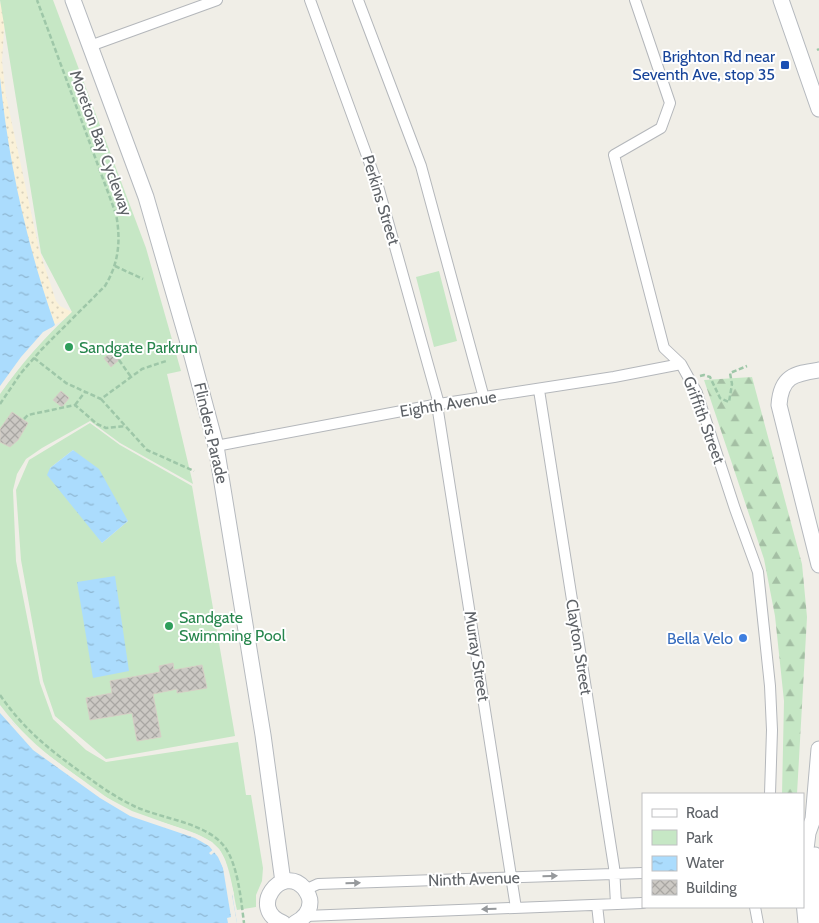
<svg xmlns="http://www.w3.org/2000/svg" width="819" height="923" viewBox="0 0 819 923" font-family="Cabin,sans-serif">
  <defs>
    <pattern id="forest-firs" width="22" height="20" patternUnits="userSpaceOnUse" patternTransform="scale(1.25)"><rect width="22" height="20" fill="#c6e7c5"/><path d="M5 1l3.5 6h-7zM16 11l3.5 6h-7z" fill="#a4bfa4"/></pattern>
    <pattern id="sand-dots" width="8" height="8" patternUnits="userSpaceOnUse" patternTransform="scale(1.25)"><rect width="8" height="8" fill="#faf1d8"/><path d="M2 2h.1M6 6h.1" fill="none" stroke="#d9d1bc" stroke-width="1.8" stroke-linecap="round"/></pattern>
    <pattern id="water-ripples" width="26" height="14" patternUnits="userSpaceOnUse" patternTransform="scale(1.25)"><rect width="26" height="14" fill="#abdcfd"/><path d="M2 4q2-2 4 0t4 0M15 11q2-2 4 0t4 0" fill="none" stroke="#8eb6d1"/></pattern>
    <pattern id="building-cross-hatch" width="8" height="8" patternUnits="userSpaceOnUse" patternTransform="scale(1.25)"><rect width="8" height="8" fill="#ccc9c4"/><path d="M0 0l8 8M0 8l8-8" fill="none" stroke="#a9a7a3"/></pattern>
  </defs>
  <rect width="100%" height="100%" fill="#f0eee7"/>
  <path fill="url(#forest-firs)" d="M752,377L802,564L807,617L797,794H782L784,701L775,616L764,559L704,380Z"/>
  <path fill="url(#sand-dots)" d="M0,2L7,15L4,30L2,61L6,96L39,249L56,301L60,306L72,312L63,320L43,332L0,216Z"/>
  <path fill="#c6e7c5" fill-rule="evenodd" d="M0,0H53L146,248L181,371L167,374L193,484L120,443L90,421L42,448L26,459L17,474L13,490L16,561L40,683L53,719L86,750L106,762L238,742L246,795H251L263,868L262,881L256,895V907L237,910C233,892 230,863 219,849C202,829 156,823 132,812C115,804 99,792 84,781C49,757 26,739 0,705V394C21,364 44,338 72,312L41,253Z
    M439,271L457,341L434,347L416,277Z
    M90,423L120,445L192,486L235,736L106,759L55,716L43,681L21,560L16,490L29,460ZM73,450L128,521L102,543L50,468Z"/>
  <path fill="url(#water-ripples)" d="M0,77C8,160 27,246 55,325L35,345L0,391Z
    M73,450L99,469L128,521L102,543L47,475L50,468Z
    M115,576L129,671L93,678L77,582Z
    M0,708L35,748L101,796L131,813L195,835L215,848L209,853L211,855L217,850L232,894L237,923H0Z"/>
  <path fill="#f0eee7" d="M58,324L25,360L0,393V386L21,357L43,332Z
    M0,706L14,724L36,746L102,795L132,811L196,834L212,842L219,849L225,860L234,894L232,895L237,923H228L227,918L231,917L223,868L218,857L209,846L195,838L130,816L100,798L33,750L0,713Z"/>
  <path fill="url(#building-cross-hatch)" stroke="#d5cfc5" d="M114,350L121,358L111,367L104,358Z
    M61,391L69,398L62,407L53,400Z
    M12,412L28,423L18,440L10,447L0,442V429Z
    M173,663L174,670L202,665L207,688L177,693V689L153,694L161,737L137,741L132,713L90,720L86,698L112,693L110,681L160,672L159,666Z"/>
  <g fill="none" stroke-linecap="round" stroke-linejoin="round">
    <defs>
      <path id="street" d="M310,0L378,186L439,404L438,411L516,908
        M358,0L421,166L484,398
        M635,0L670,103L661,128L614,155L664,348L681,364L697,393L735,509L758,572L770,686L772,730L770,794
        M90,46L217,0
        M539,390L614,867L616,904
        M216,446L439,404L614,377L681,364
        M305,890L318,884L643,873
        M597,905L599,923
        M755,907L758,923
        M305,916L643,903"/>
      <path id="secondary" d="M73,0L146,197L192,356L216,446L263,735L283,882
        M781,0L819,109
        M819,370C794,374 781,376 779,405L819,565
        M815,855L814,889L818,923
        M283,923C247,909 282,863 304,888C307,892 310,897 310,902C310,913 303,919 295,923
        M806,923L803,891L805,857L808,833L813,819L819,749"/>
    </defs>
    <use href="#street" stroke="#b4b7bb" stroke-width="12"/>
    <use href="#secondary" stroke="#b5b9be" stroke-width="17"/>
    <path stroke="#9ec7a8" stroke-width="2.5" stroke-dasharray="5 2.5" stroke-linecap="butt" d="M817,50L819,49
      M115,266L143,279
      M34,358L66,383L101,399L142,369L166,361
      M119,360L131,377
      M700,376L704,375L710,377L720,398L729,402L732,384L730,373L747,366
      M101,399L147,450L194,471
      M0,404L21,373L41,350L105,286C119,263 121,240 116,214L37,0
      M75,405L85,392
      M24,419L28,415L75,405L97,424L106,428L125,426
      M0,695C25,731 50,750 86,776C101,787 117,798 134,806C161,819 205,822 224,846C238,864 241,900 244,923"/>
    <use href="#street" stroke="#fff" stroke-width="10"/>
    <use href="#secondary" stroke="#fff" stroke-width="15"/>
  </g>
  <defs><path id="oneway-solid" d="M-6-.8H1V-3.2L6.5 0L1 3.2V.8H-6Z" transform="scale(1.25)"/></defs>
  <g fill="#96999c">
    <use href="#oneway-solid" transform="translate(550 876) rotate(-2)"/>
    <use href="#oneway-solid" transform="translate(353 883) rotate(-2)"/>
    <use href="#oneway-solid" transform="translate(489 909) rotate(178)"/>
  </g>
  <rect fill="#1a4fb4" stroke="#fff" stroke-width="2" x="780" y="60" width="10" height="10" rx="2.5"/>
  <g fill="#2e9e5b" stroke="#fff" stroke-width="2">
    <circle cx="69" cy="347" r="5"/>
    <circle cx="169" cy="626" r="5"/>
  </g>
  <circle fill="#3f7fe0" stroke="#fff" stroke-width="2" cx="743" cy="638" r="5"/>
  <g text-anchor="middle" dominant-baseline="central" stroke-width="4" stroke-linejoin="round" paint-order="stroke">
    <g font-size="16" fill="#164399" stroke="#fff" text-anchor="end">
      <text x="775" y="56">Brighton Rd near<tspan x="775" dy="18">Seventh Ave, stop 35</tspan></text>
    </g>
    <g font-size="16" fill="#5e6267" stroke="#fff">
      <text transform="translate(101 143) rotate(70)">Moreton Bay Cycleway</text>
      <text transform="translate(381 200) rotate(73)">Perkins Street</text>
      <text transform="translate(448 404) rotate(-9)">Eighth Avenue</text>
      <text transform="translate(704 420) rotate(70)">Griffith Street</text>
      <text transform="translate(211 433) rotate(77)">Flinders Parade</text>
      <text transform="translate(579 647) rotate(81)">Clayton Street</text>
      <text transform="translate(477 656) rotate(81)">Murray Street</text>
      <text transform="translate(474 879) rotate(-2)">Ninth Avenue</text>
    </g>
    <g font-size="16" fill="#27864d" stroke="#fff" text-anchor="start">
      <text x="79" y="347">Sandgate Parkrun</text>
      <text x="179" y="617">Sandgate<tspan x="179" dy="18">Swimming Pool</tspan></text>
    </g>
    <g font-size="16" fill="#366cbe" stroke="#fff" text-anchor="end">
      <text x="733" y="638">Bella Velo</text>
    </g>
  </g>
  <rect x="642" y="793" width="162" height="115" fill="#ffffff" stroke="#bfc0c2"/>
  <rect x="652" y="809" width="25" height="8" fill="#ffffff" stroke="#bfc0c2"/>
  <text x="686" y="818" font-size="15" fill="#5e6267">Road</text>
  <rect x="652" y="830" width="25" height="15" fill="#c6e7c5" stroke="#bfc0c2"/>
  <text x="686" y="843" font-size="15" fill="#5e6267">Park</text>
  <rect x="652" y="856" width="25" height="15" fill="url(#water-ripples)" stroke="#bfc0c2"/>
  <text x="686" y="868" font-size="15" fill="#5e6267">Water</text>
  <rect x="652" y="880" width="25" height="15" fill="url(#building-cross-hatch)" stroke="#bfc0c2"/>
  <text x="686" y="893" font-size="15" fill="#5e6267">Building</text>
</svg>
